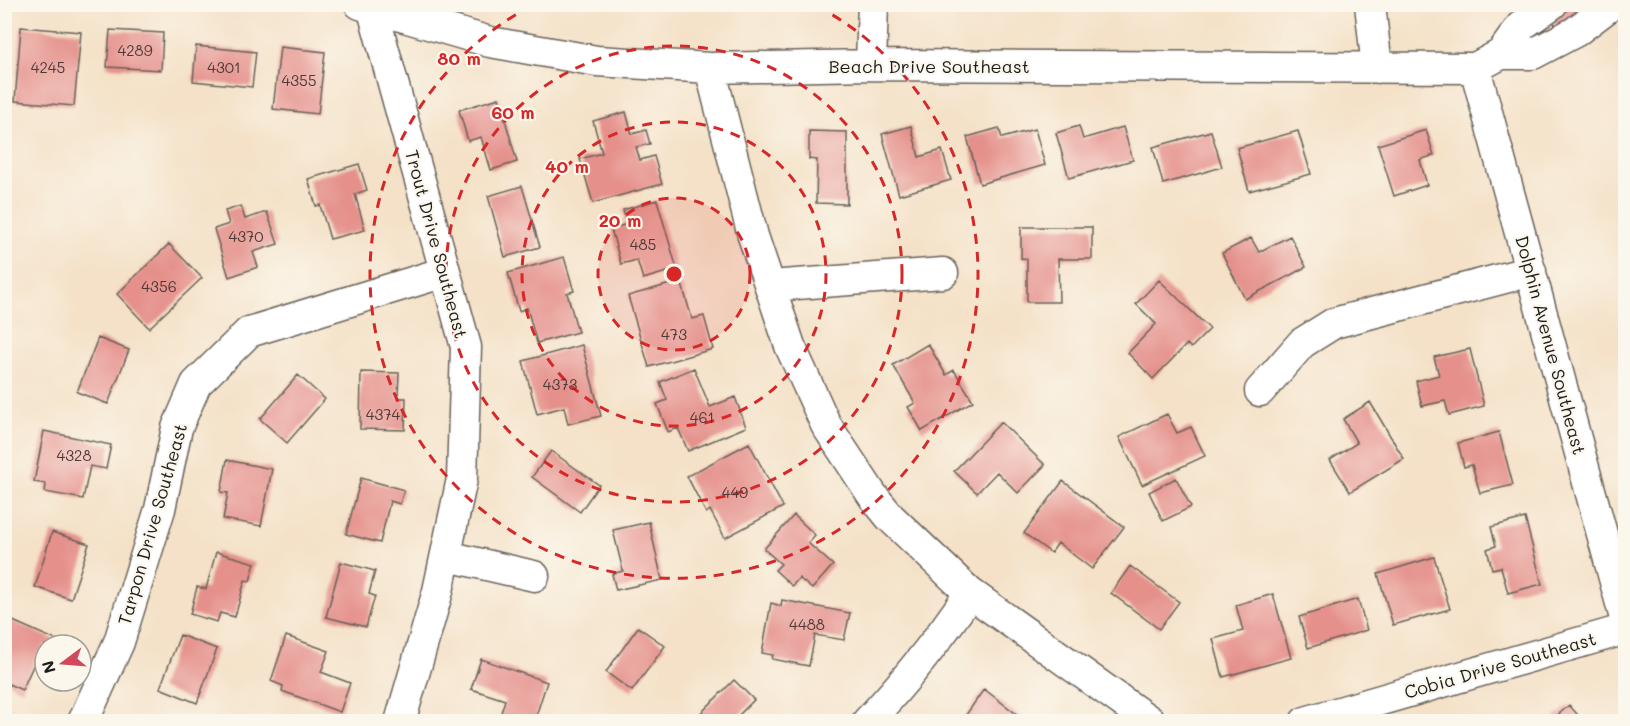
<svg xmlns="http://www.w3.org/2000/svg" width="1630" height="726" viewBox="0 0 1630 726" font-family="Mali,sans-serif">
  <rect width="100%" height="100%" fill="#fbf7ec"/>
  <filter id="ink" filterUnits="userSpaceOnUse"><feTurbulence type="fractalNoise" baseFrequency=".0167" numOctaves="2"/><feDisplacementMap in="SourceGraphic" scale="12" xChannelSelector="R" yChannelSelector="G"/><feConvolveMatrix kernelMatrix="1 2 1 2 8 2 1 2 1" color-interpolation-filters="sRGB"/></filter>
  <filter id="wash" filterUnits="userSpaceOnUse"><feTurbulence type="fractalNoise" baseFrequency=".008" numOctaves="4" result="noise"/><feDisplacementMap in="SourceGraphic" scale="24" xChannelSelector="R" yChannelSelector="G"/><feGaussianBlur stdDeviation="1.35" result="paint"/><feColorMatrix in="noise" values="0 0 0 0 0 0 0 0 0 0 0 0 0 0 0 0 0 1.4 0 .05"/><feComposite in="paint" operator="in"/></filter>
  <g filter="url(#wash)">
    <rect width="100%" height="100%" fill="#f4e1c7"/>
    <g id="blocks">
      <path fill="#e5908b" d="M1572,4L1580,18L1559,30L1550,17Z
        M21,27L81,32L74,106L15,101Z
        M110,30L163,33L161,70L107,67Z
        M196,46L256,52L252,87L193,81Z
        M280,47L325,52L318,114L273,109Z
        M499,98L517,162L491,170L481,137L468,141L459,110Z
        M626,112L632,134L646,130L650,144L636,147L640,160L654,156L662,184L593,203L580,159L602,153L593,121Z
        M911,126L919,157L942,150L951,180L899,195L882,134Z
        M1079,126L1083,139L1123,127L1133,160L1069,178L1056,133Z
        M999,128L1002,138L1035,129L1045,165L980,184L967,137Z
        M1426,130L1434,155L1420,160L1427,185L1394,196L1378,145Z
        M809,131L847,132V204L816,203L817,160L809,159Z
        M1211,131L1222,167L1163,184L1153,147Z
        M1298,131L1311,174L1249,191L1237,148Z
        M359,164L367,190L355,194L365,230L330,239L320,205L316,206L308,179Z
        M522,186L540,247L505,257L488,196Z
        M657,200L677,269L643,279L637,260L621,264L611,229L627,224L623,210Z
        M241,206L245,219L267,212L278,244L253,252L258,267L229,277L214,229L229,224L225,211Z
        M1021,227H1092V259H1058L1059,302H1027V259L1021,258Z
        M1290,236L1306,267L1245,299L1222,253L1251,238L1259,252Z
        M169,244L202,278L149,328L117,294Z
        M564,257L574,291L567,293L578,332L537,343L527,308L519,311L508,273Z
        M1159,280L1210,329L1191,348L1187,344L1153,379L1128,353L1156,324L1136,304Z
        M681,281L692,319L704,316L713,349L649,367L628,296Z
        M98,338L129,350L108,404L77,392Z
        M928,344L946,375L954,370L973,401L922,431L908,407L915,403L893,365Z
        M582,345L601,416L568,424L564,407L537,414L523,361Z
        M1470,349L1484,406L1449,415L1445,401L1422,406L1416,381L1439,375L1434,357Z
        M694,368L710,407L735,397L746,427L688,451L678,428L668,432L657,404L667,400L660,382Z
        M361,372L399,373L398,398H406L405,430L360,429Z
        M298,375L325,399L287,443L260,419Z
        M1370,402L1404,459L1350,492L1330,460L1357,443L1343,419Z
        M1167,414L1177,433L1191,427L1205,456L1142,485L1119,437Z
        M1001,422L1045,465L1018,493L997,472L977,493L954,471Z
        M44,431L111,445L106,469L90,466L83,499L45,492L46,484L34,482Z
        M1499,432L1513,485L1480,493L1472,465L1464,467L1458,443Z
        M749,443L783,507L725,538L710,510L706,513L687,476Z
        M551,451L599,485L580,512L532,477Z
        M227,460L272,469L261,526L223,519L228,493L221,492Z
        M361,478L404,490L400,504L390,501L380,543L346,534Z
        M1176,478L1191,507L1163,521L1149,492Z
        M1063,481L1124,527L1092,569L1058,543L1051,553L1024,533Z
        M794,515L815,535L808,543L833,565L812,589L799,578L792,586L775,570L781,564L764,549Z
        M1525,518L1542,584L1508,593L1501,567L1492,569L1487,549L1496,546L1491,527Z
        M649,522L662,580L616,590L612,574L623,571L613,530Z
        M52,532L89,544L71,599L35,587Z
        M216,552L255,563L250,581L245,580L235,617L220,613L217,622L190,614L197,587L206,589Z
        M1434,557L1450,609L1393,625L1378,574Z
        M341,562L375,571L369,594L375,596L366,627L326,617Z
        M1130,566L1179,602L1159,629L1111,593Z
        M1273,594L1291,658L1223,677L1213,639L1243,631L1236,605Z
        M1358,599L1367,630L1308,648L1299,617Z
        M782,600L850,613L844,640L815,635L809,666L772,659L773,655L762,653L771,603L781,606Z
        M4,617L56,640L53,645H45V656L39,653L22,690L4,682Z
        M638,627L665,646L632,691L606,672Z
        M180,635L217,649L197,703L160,688Z
        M286,636L329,651L321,672L350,683L340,712L282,691L283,686L271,681Z
        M481,659L547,682L534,722H518L500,716L505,700L471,689Z
        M734,680L754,700L734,720L735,722H703L699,715Z
        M984,689L1027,722H961Z
        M1569,705L1584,722H1550Z"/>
    </g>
  </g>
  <g filter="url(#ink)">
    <use href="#blocks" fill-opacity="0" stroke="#686158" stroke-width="1.5"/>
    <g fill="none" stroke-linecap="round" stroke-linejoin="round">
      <defs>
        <path id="minor" d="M360,4L490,42L597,61L710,68L871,65L1475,68L1501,54L1522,25L1552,4
          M1370,4L1377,68
          M372,7L466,347L462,479L438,591L400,722
          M1501,54H1533L1575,32L1612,4
          M871,65L873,4
          M710,68L753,236L790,346L826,425L873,496L890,517L970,593L1151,722
          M1475,68L1626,622
          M770,286L943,273
          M1260,391L1302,343L1334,323L1531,271
          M447,556L534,576
          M83,722L119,642L160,509L177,428L196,384L249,332L445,272
          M867,722C905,682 939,639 970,593
          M1305,722L1626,629"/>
      </defs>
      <use href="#minor" stroke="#686158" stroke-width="33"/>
      <use href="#minor" stroke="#fff" stroke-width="30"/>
    </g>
  </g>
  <circle cx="674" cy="274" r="76" fill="#d62828" fill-opacity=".12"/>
  <g fill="none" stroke="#d62828" stroke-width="3" stroke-dasharray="10 8">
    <circle cx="674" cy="274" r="76"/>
    <circle cx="674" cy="274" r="152"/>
    <circle cx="674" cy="274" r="228"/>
    <path d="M817 6A304 304 0 1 1 531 6"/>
  </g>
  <g text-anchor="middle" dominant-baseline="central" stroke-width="4.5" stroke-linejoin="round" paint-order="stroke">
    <g font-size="15" fill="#4e3938">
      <text x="135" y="50">4289</text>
      <text x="48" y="67">4245</text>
      <text x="224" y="67">4301</text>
      <text x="299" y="80">4355</text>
      <text x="246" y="236">4370</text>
      <text x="643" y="244">485</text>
      <text x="159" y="286">4356</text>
      <text x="674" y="334">473</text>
      <text x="560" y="384">4373</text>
      <text x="383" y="414">4374</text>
      <text x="702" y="417">461</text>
      <text x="74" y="455">4328</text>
      <text x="735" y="492">449</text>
      <text x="807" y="624">4488</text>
    </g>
    <g font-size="18" fill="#1c1c1c" stroke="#fbf7ec">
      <text x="929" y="66">Beach Drive Southeast</text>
      <text transform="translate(437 244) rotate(75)">Trout Drive Southeast</text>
      <text transform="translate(1551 345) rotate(75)">Dolphin Avenue Southeast</text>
      <text transform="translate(152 524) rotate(-74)">Tarpon Drive Southeast</text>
      <text transform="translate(1500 665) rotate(-16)">Cobia Drive Southeast</text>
    </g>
  </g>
  <circle cx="674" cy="274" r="9" fill="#d62828" stroke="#fbf7ec" stroke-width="3"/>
  <g font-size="18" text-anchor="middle" font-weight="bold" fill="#d62828" stroke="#fbf7ec" stroke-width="4.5" stroke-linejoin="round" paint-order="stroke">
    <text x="459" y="65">80 m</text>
    <text x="513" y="119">60 m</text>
    <text x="567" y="173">40 m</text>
    <text x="620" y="227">20 m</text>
  </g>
  <rect width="1630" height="726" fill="none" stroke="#fbf7ec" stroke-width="24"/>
  <g transform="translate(63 663) rotate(254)"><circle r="28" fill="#fbf7ec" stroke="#a29f99" stroke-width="1.5"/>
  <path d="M0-4.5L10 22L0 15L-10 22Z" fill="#d1495b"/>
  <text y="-9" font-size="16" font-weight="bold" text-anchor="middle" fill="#1c1c1c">N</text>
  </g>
</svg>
